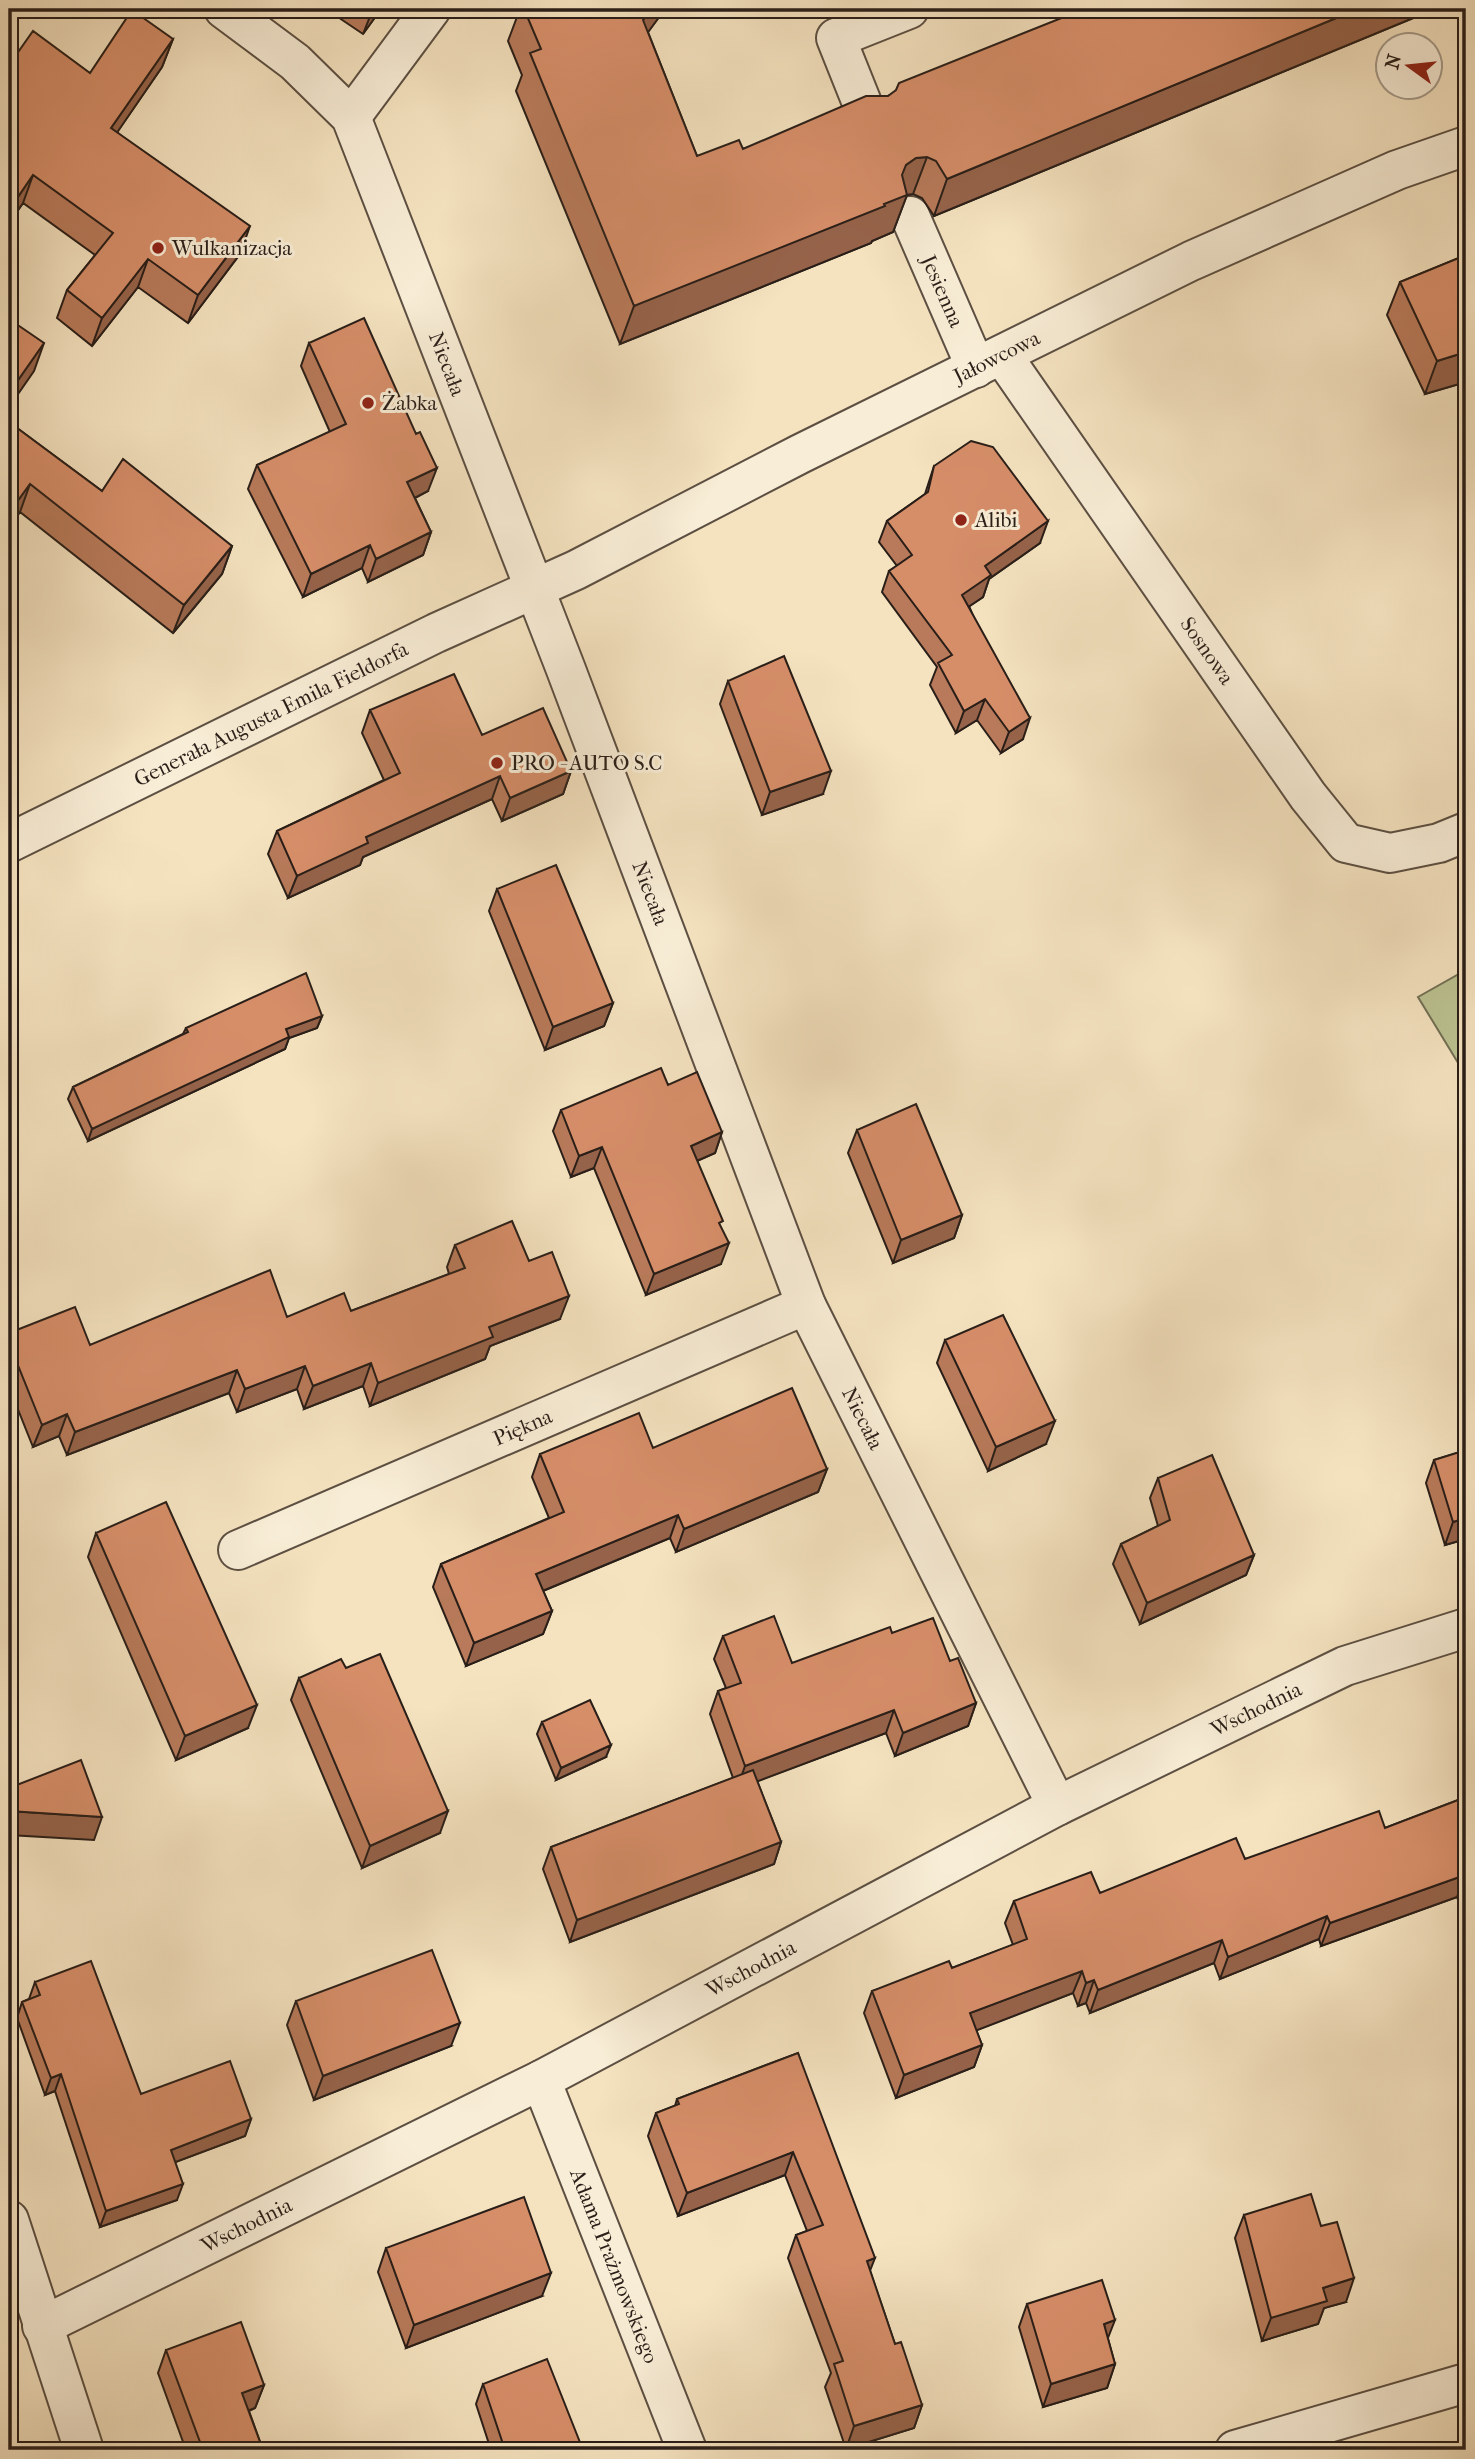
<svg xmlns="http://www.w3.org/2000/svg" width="1475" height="2459" viewBox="0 0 1475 2459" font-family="'IM FELL French Canon',serif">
  <rect width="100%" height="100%" fill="#f5e3c0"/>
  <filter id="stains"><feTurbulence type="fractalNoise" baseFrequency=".00286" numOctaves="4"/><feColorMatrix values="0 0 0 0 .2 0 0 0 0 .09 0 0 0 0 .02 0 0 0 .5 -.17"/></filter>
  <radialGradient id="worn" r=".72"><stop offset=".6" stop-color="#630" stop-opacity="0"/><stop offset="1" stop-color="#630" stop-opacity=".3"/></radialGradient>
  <path fill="#bcc392" stroke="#727055" stroke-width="2" d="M1466,970V1076L1418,997Z"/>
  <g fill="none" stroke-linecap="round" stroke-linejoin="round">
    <defs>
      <g id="minor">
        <path id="s1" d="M224,9L295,62L351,117L565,667L806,1305L1057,1806"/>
        <path d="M866,113L836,38L909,9"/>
        <path d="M351,117L431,9"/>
        <path id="s2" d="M910,216L976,368"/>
        <path id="s3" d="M1002,355L1308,796L1346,843L1390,853L1439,843L1466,832"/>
        <path id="s4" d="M9,843L436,633L576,570L800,454L1191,261L1397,170L1466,146"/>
        <path id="s5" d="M238,1550L806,1305"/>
        <path id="s6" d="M541,2080L687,2450"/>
        <path d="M9,2220L84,2450"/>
        <path id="s7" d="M42,2326L541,2080L1057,1806L1345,1666L1466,1628"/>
        <path d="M1235,2450L1466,2383"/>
      </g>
    </defs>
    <use href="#minor" stroke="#5c4f42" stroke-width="42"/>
    <use href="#minor" stroke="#f8edd6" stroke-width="38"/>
  </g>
  <path fill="#b87a5a" stroke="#291e18" stroke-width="2" d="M326,9H381L363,34Z
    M520,9H665L648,32L697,156L743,149L888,96L1082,9H1435L934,216L922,198L913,194L907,195L893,232L872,241L871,243L620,344L516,91L522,75L508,41Z
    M173,39L162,67L117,132L240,254L188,323L138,287L92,346L57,318L67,290L95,255L23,203L9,223V65L90,73Z
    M1466,255V382L1425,394L1387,315L1400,282Z
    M309,343L428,491L415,498L431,532L423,555L368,582L362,568L303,597L248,489L257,465L330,432L301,366Z
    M9,422L102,491L232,546L222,574L173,633L20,512L9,527Z
    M934,466L1040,543L989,579L983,597L969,606L1023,739L1001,753L977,720L956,733L930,685L937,667L882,592L889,571L897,566L879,542L887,521L925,494Z
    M728,681L823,794L762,815L720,704Z
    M370,710L482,735L571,771L563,794L502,821L492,799L363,857L360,865L288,898L268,854L277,831L384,780L362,733Z
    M497,889L613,1003L604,1026L545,1050L489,911Z
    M322,1016L317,1028L289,1038L285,1049L88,1141L68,1099L73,1087L183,1034L186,1028Z
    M668,1085L722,1132L715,1153L697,1161L721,1264L646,1295L594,1168L571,1177L553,1131L561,1110Z
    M857,1130L962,1215L954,1238L893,1263L848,1153Z
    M455,1245L529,1261L560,1319L490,1346L485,1359L370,1406L363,1386L304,1409L297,1389L237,1412L229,1393L67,1455L59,1436L33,1447L9,1387V1333L90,1345L287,1317L351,1311L449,1274L447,1267Z
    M945,1340L1046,1444L988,1471L937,1363Z
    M653,1448L827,1469L818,1492L676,1552L670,1538L543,1591L552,1611L543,1634L466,1666L433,1587L441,1564L549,1518L532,1477L540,1454Z
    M1466,1450V1539L1445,1545L1426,1483L1434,1460Z
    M1158,1478L1254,1555L1246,1575L1140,1624L1113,1564L1121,1544L1158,1526L1150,1498Z
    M96,1533L248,1728L176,1760L88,1557Z
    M723,1636L792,1663L950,1661L976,1703L968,1726L895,1756L886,1733L757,1781L781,1842L774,1864L570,1942L543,1869L551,1847L733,1778L710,1714L718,1691L726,1688L714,1659Z
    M299,1678L440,1833L362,1868L291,1700Z
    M542,1722L606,1757L556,1780L537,1734Z
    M1466,1797V1912L1463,1913L1457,1897L1321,1946L1319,1939L1220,1979L1214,1963L1090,2013L1086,2003L1078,2006L1073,1993L976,2030L982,2045L974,2067L896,2098L864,2013L872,1991L952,1968L1013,1945L1005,1923L1014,1901L1100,1893L1245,1859L1385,1828Z
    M35,1982L141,2094L251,2119L245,2136L175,2162L177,2200L100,2227L55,2091L45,2095L17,2018L22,2002L29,1999Z
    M296,2001L451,2046L314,2100L287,2025Z
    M798,2053L870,2271L895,2344L922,2405L914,2428L846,2449L825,2387L831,2373L788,2258L796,2235L807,2231L785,2175L678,2216L648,2136L656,2113L675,2106L677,2099Z
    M1244,2215L1346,2302L1324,2308L1318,2324L1262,2341L1235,2238Z
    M386,2248L542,2296L406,2348L378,2272Z
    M1027,2304L1108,2339L1115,2364L1107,2388L1043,2407L1019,2327Z
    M166,2350L264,2385L255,2408L249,2411L263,2450H186L158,2373Z
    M483,2384L583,2450H491L476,2404Z"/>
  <path fill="#96634a" stroke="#291e18" stroke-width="2" d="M373,9H381L363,34Z
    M651,9H665L629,58L643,20Z
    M1358,9H1435L934,216L947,179Z
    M173,39L162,67L101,156L111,128Z
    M927,157L913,194L907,195L893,232L872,241L871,243L620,344L634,306L906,165L916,158Z
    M33,175L23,203L9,223V210Z
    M250,226L240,254L188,323L198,295Z
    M148,259L138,287L92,346L102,318Z
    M44,343L34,371L9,407V393Z
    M1466,352V382L1425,394L1437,361Z
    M437,468L428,491L399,506L407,482Z
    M30,484L20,512L9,527V516L11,510Z
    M1048,521L1040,543L989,579L983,597L955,616L962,595L985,566Z
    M431,532L423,555L368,582L376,559Z
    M370,545L362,568L303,597L311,574Z
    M232,546L222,574L173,633L184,605Z
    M985,699L977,720L956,733L964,711Z
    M1030,718L1023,739L1001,753L1009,732Z
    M571,771L563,794L502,821L510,798Z
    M831,771L823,794L762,815L770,792Z
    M500,776L492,799L363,857L360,865L288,898L297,876L366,837Z
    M613,1003L604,1026L545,1050L553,1027Z
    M322,1016L317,1028L289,1038L285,1049L88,1141L92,1129L286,1029Z
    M722,1132L715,1153L683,1167L691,1146Z
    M602,1147L594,1168L571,1177L579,1156Z
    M962,1215L954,1238L893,1263L901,1240Z
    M729,1243L721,1264L646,1295L654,1274Z
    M569,1296L560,1319L490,1346L485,1359L370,1406L378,1383L489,1327Z
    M371,1363L363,1386L304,1409L313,1386Z
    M305,1366L297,1389L237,1412L245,1389Z
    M237,1370L229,1393L67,1455L75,1432Z
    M67,1414L59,1436L33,1447L42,1425Z
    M1055,1421L1046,1444L988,1471L996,1447Z
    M827,1469L818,1492L676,1552L684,1529Z
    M678,1515L670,1538L528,1597L536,1574Z
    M1466,1518V1539L1445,1545L1453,1522Z
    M1254,1555L1246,1575L1140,1624L1147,1603Z
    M552,1611L543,1634L466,1666L474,1643Z
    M976,1703L968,1726L895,1756L903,1733Z
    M257,1705L248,1728L176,1760L185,1736Z
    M894,1710L886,1733L737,1789L745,1766Z
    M611,1745L606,1757L556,1780L561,1768Z
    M9,1811L102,1817L94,1840L9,1835Z
    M448,1811L440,1833L362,1868L370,1846Z
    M781,1842L774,1864L570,1942L577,1920Z
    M1465,1875L1457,1897L1321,1946L1330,1923Z
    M1327,1916L1319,1939L1220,1979L1228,1957Z
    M1222,1940L1214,1963L1090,2013L1098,1990Z
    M1082,1971L1073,1993L962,2036L970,2013Z
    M1094,1980L1086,2003L1078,2006L1086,1983Z
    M460,2023L451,2046L314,2100L323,2076Z
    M982,2045L974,2067L896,2098L904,2075Z
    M61,2074L55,2091L45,2095L51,2078Z
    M251,2119L245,2136L165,2166L171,2150Z
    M793,2152L785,2175L678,2216L687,2193Z
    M183,2184L177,2200L100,2227L106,2211Z
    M875,2258L866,2281L867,2261Z
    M551,2273L542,2296L406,2348L414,2325Z
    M1354,2278L1346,2302L1324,2308L1318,2324L1262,2341L1271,2318L1323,2288Z
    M1115,2320L1106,2343L1104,2324Z
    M1115,2364L1107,2388L1043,2407L1051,2384Z
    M264,2385L255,2408L234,2416L242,2393Z
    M922,2405L914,2428L846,2449L854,2426Z"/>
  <path fill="#d68e69" stroke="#291e18" stroke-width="2" d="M524,9H651L643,20L697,156L739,140L743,149L866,96H888L896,90L899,83L1084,9H1358L947,179L936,161L927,157L916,158L906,165L902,175L907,195L884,204L885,206L634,306L530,53L541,49Z
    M132,10L173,39L111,128L250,226L198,295L148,259L102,318L67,290L113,233L33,175L9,210V65L33,31L90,73Z
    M1466,255V352L1437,361L1400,282Z
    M364,318L416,434L420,432L437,468L407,482L431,532L376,559L370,545L311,574L257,465L346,424L309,343Z
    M9,319L44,343L9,393Z
    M9,422L102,491L123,459L232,546L184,605L30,484L11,510L9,508Z
    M971,441L993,447L1048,521L985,566L991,575L962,595L1030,718L1009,732L985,699L964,711L938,663L952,655L889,571L912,555L887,521L928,492L934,466Z
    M784,656L831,771L770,792L728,681Z
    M454,674L482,735L543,708L571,771L510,798L500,776L366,837L368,843L297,876L277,831L400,773L370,710Z
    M556,865L613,1003L553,1027L497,889Z
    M306,973L322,1016L286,1029L289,1037L92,1129L73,1087L188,1032L186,1028Z
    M661,1068L668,1085L697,1072L722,1132L691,1146L723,1221L719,1223L729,1243L654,1274L602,1147L579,1156L561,1110Z
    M916,1104L962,1215L901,1240L857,1130Z
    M512,1221L529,1261L552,1252L569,1296L489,1327L493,1337L378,1383L371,1363L313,1386L305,1366L245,1389L237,1370L75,1432L67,1414L42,1425L9,1343V1333L75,1307L90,1345L270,1270L287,1317L344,1293L351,1311L465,1268L455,1245Z
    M1003,1315L1055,1421L996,1447L945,1340Z
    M792,1388L827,1469L684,1529L678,1515L536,1574L552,1611L474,1643L441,1564L564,1512L540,1454L639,1413L653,1448Z
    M1466,1450V1518L1453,1522L1434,1460Z
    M1212,1455L1254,1555L1147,1603L1121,1544L1170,1520L1158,1478Z
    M166,1502L257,1705L185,1736L96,1533Z
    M774,1616L792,1663L890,1627L892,1633L933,1618L950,1661L958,1658L976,1703L903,1733L894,1710L745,1766L718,1691L741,1683L723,1636Z
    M380,1654L448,1811L370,1846L299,1678L341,1659L346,1668Z
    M590,1700L611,1745L561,1768L542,1722Z
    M81,1760L102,1817L9,1811V1788Z
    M753,1770L781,1842L577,1920L551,1847Z
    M1466,1797V1877L1465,1875L1330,1923L1327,1916L1228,1957L1222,1940L1098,1990L1094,1980L1086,1983L1082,1971L970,2013L982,2045L904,2075L872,1991L949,1961L952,1968L1027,1939L1014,1901L1091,1872L1100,1893L1236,1838L1245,1859L1379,1811L1385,1828Z
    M432,1950L460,2023L323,2076L296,2001Z
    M91,1961L141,2094L230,2061L251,2119L171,2150L183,2184L106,2211L61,2074L51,2078L22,2002L40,1995L35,1982Z
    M798,2053L875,2258L867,2261L895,2344L901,2342L922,2405L854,2426L834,2364L843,2361L796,2235L823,2225L793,2152L687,2193L656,2113L679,2104L677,2099Z
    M1311,2194L1321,2226L1337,2222L1354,2278L1323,2288L1327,2301L1271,2318L1244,2215Z
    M524,2197L551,2273L414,2325L386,2248Z
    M1102,2280L1115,2320L1104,2324L1115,2364L1051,2384L1027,2304Z
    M241,2322L264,2385L242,2393L263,2450H203L166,2350Z
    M547,2359L583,2450H505L483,2384Z"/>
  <g fill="#8f2418" stroke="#f8edd6" stroke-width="2.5">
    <circle cx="158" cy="248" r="7"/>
    <circle cx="368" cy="403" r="7"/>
    <circle cx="961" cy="520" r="7"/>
    <circle cx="497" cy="763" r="7"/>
  </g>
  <g text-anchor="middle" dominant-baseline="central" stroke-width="6" stroke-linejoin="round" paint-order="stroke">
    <g font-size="21" fill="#291e18" stroke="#f8edd6" text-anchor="start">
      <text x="172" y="248">Wulkanizacja</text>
      <text x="382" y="403">Żabka</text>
      <text x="975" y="520">Alibi</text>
      <text x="511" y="763">PRO - AUTO S.C</text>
    </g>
    <g font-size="21" fill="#291e18" stroke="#f8edd6">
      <text stroke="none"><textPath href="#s2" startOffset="82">Jesienna</textPath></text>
      <text stroke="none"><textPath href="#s4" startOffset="1101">Jałowcowa</textPath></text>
      <text stroke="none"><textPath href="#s1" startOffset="432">Niecała</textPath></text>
      <text stroke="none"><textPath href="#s3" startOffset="360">Sosnowa</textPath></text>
      <text stroke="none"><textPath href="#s4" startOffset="292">Generała Augusta Emila Fieldorfa</textPath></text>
      <text stroke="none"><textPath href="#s1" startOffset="999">Niecała</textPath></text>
      <text stroke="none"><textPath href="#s1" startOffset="1566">Niecała</textPath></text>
      <text stroke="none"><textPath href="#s5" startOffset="310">Piękna</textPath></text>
      <text stroke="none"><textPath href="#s7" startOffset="1362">Wschodnia</textPath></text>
      <text stroke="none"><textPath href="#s7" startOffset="794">Wschodnia</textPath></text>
      <text stroke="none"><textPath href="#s7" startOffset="228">Wschodnia</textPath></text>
      <text stroke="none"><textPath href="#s6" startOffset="200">Adama Prażmowskiego</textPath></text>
    </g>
  </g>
  <rect width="1475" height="2459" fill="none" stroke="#f5e3c0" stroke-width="35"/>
  <rect x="10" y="10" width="1454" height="2438" fill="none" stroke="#291e18" stroke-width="3.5"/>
  <rect x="18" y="18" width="1440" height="2424" fill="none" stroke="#291e18" stroke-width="2"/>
  <g transform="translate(1409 66) rotate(285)"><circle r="33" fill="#f8edd6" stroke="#a59a8a" stroke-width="2"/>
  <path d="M0-5L12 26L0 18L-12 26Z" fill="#8f2418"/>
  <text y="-10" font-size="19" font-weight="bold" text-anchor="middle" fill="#291e18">N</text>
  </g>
  <rect width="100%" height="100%" filter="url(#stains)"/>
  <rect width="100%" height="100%" fill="url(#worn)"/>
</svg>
